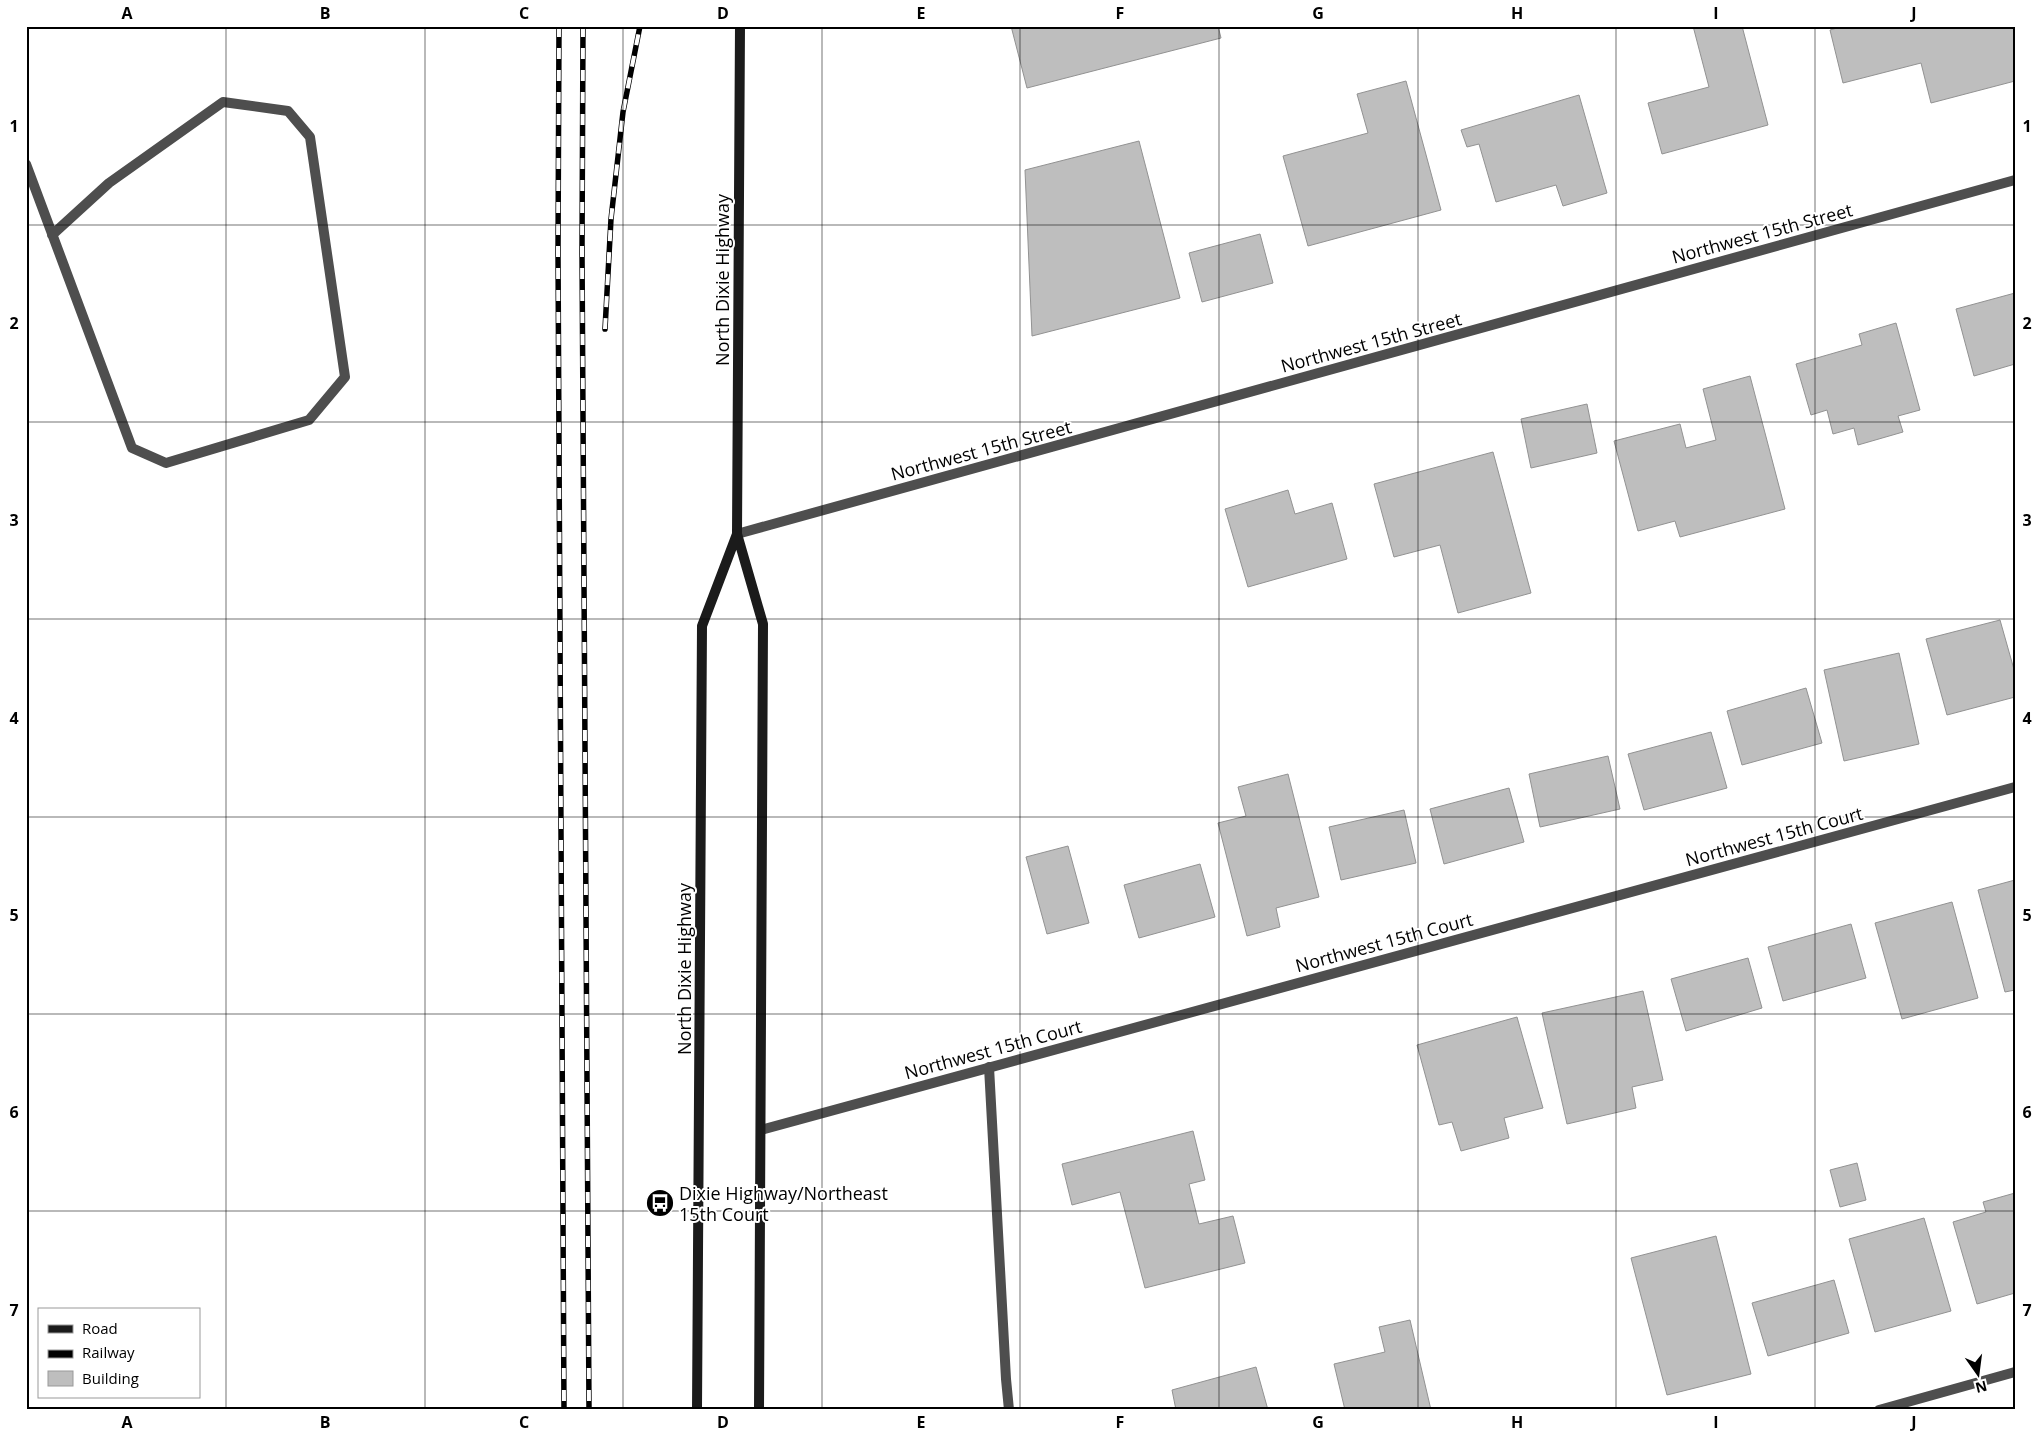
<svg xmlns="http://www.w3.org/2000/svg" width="2041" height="1436" viewBox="0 0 2041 1436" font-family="'Open Sans',sans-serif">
  <rect width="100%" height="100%" fill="#fff"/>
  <path fill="#bebebe" stroke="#929292" d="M1011,26H1218L1221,38L1027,88Z
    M1693,26H1742L1768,125L1662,154L1648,103L1709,87Z
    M1844,26H2015V81L1931,103L1921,63L1843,83L1830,30Z
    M1406,81L1441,210L1308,246L1283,156L1368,133L1357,94Z
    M1579,95L1607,193L1563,206L1556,185L1496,202L1479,144L1467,147L1461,130Z
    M1139,141L1180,298L1032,336L1025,170Z
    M1260,234L1273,283L1202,302L1189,253Z
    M2015,293V364L1974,376L1956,309Z
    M1896,323L1920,410L1898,416L1903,432L1858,445L1854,428L1833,434L1827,410L1811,415L1796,364L1862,345L1859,334Z
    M1750,376L1785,509L1680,537L1675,521L1638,531L1614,441L1680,424L1686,448L1716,440L1703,389Z
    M1587,404L1597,453L1531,468L1521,419Z
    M1493,452L1531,593L1458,613L1440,545L1394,557L1374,484Z
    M1288,490L1295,514L1332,503L1347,559L1248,587L1225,509Z
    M2000,620L2015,673V697L1947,715L1926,639Z
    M1899,653L1919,744L1844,761L1824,670Z
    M1806,688L1822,743L1742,765L1727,711Z
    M1711,732L1727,788L1644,810L1628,754Z
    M1608,756L1620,809L1540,827L1529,774Z
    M1288,774L1319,897L1276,908L1280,927L1247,936L1218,823L1246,816L1238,787Z
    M1509,788L1524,842L1444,864L1430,809Z
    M1404,810L1416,863L1341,880L1329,827Z
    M1068,846L1089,923L1047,934L1026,857Z
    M1200,864L1215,917L1139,938L1124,885Z
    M2015,880V990L2005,992L1978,890Z
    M1952,902L1978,998L1902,1019L1875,923Z
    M1851,924L1866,978L1783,1001L1768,947Z
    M1748,958L1762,1008L1686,1031L1671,979Z
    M1643,991L1663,1080L1632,1087L1636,1108L1567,1124L1542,1013Z
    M1517,1017L1543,1108L1504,1118L1509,1138L1461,1151L1452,1122L1439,1125L1417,1045Z
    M1193,1131L1205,1180L1189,1184L1199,1224L1233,1216L1245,1263L1145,1288L1120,1192L1072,1205L1062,1164Z
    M1857,1163L1866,1200L1840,1207L1830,1170Z
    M2015,1193V1293L1977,1304L1953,1222L1986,1212L1983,1202Z
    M1924,1218L1951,1311L1875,1332L1849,1239Z
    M1716,1236L1751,1374L1667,1395L1631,1258Z
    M1834,1280L1849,1333L1768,1356L1752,1303Z
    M1410,1320L1431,1410H1345L1334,1364L1385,1352L1379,1327Z
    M1256,1367L1268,1410H1176L1172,1390Z"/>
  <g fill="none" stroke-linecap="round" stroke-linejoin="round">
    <path stroke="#4e4e4e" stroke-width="10" d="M26,164L132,448L166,463L309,420L345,377L310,137L288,111L223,102L109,183L52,235
      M989,1067L1006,1379L1009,1410"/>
    <path stroke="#4e4e4e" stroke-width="10" d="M761,1130L2015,787
      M1879,1410L2015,1372"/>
    <path stroke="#4e4e4e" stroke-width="10" d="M737,534L2015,180"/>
    <path stroke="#1b1b1b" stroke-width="10" d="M740,26L737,534L763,624L759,1410
      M697,1410L702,626L737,534"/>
    <defs>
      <path id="rail" d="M559,26L558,252L564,1410
        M583,26L582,251L589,1410
        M605,329L611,219L623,112L640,26"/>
    </defs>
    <use href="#rail" stroke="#000" stroke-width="5.5"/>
    <use href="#rail" stroke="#fff" stroke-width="4" stroke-dasharray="11" stroke-linecap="butt"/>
  </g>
  <path fill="none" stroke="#000" stroke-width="1" stroke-opacity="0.55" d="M226,26V1410M425,26V1410M623,26V1410M822,26V1410M1020,26V1410M1219,26V1410M1418,26V1410M1616,26V1410M1815,26V1410M26,225H2015M26,422H2015M26,619H2015M26,817H2015M26,1014H2015M26,1211H2015"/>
  <defs>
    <symbol id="bus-disc" viewBox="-11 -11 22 22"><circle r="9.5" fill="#000" stroke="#fff"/><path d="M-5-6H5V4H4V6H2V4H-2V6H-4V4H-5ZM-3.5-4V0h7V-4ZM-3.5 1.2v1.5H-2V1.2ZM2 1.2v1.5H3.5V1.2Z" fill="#fff"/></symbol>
  </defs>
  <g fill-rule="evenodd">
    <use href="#bus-disc" x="644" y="1187" width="32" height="32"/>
  </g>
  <g text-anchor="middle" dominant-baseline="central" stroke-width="4" stroke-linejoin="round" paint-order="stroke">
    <g font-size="18" fill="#000" stroke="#fff">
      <text transform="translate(1762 233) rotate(-15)">Northwest 15th Street</text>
      <text transform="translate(722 280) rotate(-90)">North Dixie Highway</text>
      <text transform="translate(1371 342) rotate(-15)">Northwest 15th Street</text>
      <text transform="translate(981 450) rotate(-15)">Northwest 15th Street</text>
      <text transform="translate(1774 836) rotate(-15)">Northwest 15th Court</text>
      <text transform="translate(1384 942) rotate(-15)">Northwest 15th Court</text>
      <text transform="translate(684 969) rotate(-90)">North Dixie Highway</text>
      <text transform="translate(993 1049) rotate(-15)">Northwest 15th Court</text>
    </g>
    <g font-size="18" fill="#000" stroke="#fff" text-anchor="start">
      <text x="679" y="1193">Dixie Highway/Northeast<tspan x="679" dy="21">15th Court</tspan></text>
    </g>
  </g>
  <rect width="2041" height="1436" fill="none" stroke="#ffffff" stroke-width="55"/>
  <rect x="38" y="1308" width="162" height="90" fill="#ffffff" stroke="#999999"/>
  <rect x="48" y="1325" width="25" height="8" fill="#1b1b1b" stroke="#999999"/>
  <text x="82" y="1334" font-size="15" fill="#000000">Road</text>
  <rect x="48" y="1350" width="25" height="8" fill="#000000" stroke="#999999"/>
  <text x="82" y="1358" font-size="15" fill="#000000">Railway</text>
  <rect x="48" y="1371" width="25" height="15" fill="#bebebe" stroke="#999999"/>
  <text x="82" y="1384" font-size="15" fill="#000000">Building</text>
  <g transform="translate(1978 1374) rotate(166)" stroke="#ffffff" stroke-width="4" paint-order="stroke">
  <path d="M0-4L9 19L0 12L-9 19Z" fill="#000000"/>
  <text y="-8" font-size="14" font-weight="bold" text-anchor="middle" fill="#000000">N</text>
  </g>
  <rect x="28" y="28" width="1986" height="1380" fill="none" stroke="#000" stroke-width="2"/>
  <g font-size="16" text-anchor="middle" font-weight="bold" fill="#000">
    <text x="127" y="19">A</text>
    <text x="325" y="19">B</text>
    <text x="524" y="19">C</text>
    <text x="723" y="19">D</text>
    <text x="921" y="19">E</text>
    <text x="1120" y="19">F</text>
    <text x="1318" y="19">G</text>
    <text x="1517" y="19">H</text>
    <text x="1716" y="19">I</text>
    <text x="1914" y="19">J</text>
    <text x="14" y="132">1</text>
    <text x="2027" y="132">1</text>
    <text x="14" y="329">2</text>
    <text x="2027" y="329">2</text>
    <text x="14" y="526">3</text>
    <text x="2027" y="526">3</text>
    <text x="14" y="724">4</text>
    <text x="2027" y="724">4</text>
    <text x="14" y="921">5</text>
    <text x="2027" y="921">5</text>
    <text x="14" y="1118">6</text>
    <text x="2027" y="1118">6</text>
    <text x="14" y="1316">7</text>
    <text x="2027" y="1316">7</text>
    <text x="127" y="1428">A</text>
    <text x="325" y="1428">B</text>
    <text x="524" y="1428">C</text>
    <text x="723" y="1428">D</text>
    <text x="921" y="1428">E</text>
    <text x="1120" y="1428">F</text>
    <text x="1318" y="1428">G</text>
    <text x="1517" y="1428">H</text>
    <text x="1716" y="1428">I</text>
    <text x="1914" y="1428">J</text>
  </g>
</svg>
